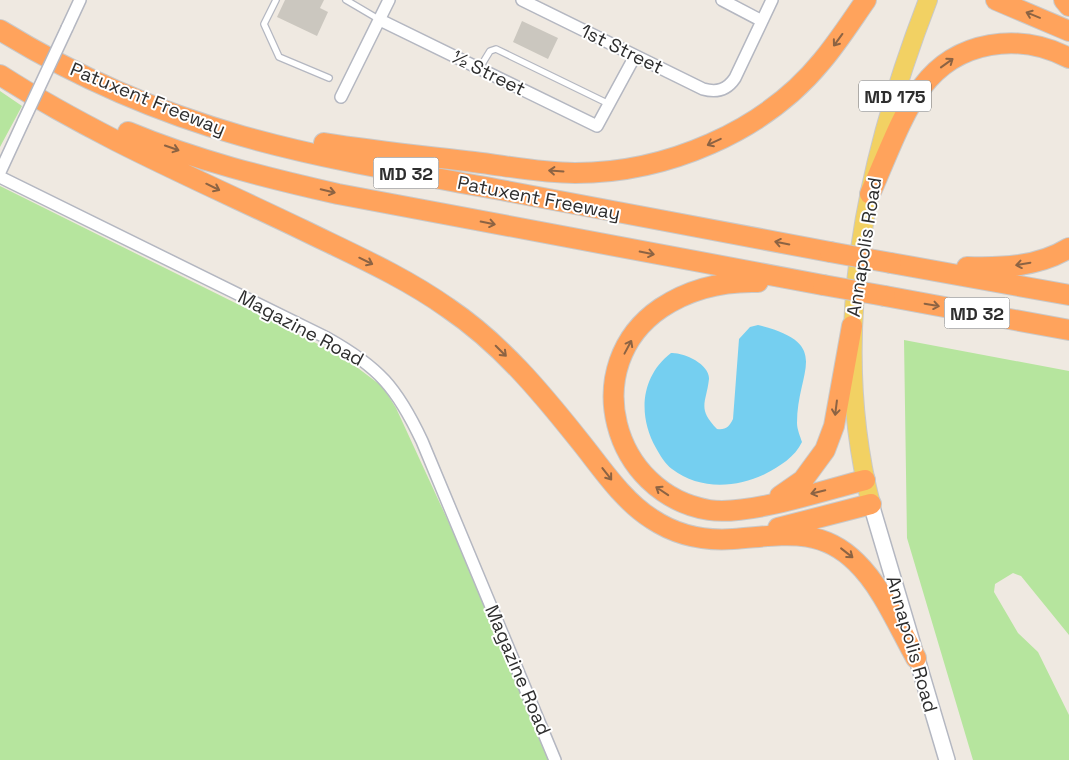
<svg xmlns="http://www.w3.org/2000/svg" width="1069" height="760" viewBox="0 0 1069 760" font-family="'Space Grotesk',sans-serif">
  <rect width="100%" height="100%" fill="#efe9e1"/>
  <path fill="#b6e59e" d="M0,91L22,106L0,147Z
    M0,186L342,356L383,387L396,408L461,549L549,760H0Z
    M904,340L1069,371V635L1021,576L1013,573L995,584L994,592L1018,633L1038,652L1069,715V760H973L907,538Z"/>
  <path fill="#75cff0" d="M758,325C834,344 797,370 797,423C797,429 800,436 802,442C795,457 780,466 765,474C736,488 699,490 672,469C665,464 660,455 656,448C638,416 640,377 671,353C683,352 710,364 709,379C706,404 697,408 717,429C726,430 729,427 733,419L739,339L750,327Z"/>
  <path fill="#cbc7bf" d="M285,0H324L320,8L328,12L317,36L277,17Z
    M522,21L558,38L548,59L513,42Z"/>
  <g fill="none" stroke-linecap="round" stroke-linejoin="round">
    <defs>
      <path id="lane" d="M276,0L264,24L279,57L329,78
        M346,0L380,20
        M479,69L490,51L496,49L609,104"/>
      <path id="street" d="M522,0L703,89C717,93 727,90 735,78L772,0
        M722,0L762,21
        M380,20L597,126L635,56
        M67,28L80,0
        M341,97L389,0
        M0,172L24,120
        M0,177L327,338C379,367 397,388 422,441L555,760"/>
      <path id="secondary" d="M871,504L947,760"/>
      <path id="primary" d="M871,504C828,334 866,160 928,0"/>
      <path id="highway" d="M996,0L1069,31
        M1064,0L1069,6
        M0,30C75,76 157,112 242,136C327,160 415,174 501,190C611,211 720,231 830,252
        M0,75C95,136 201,181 303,230C352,254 403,276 448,308C500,343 540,391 579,440C601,467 622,500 652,519C676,535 705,541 733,539C779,536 819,525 856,562C882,587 898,626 916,658
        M128,132C195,160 267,178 338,194L823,285
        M324,143C374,151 424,156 474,162C507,166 541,173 575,173C666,173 764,132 822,61C838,42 852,20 866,0
        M870,194C884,163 902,113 922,87C957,40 1019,32 1069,58
        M891,263L1069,295
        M967,267C1002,268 1038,267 1069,248
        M758,282C723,281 691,288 661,308C577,365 612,494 709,510C748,516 825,490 865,480
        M885,296L1069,330
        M780,496L803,480L825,450L834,426L852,326
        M778,528L871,504"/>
    </defs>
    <use href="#lane" stroke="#b4b7c1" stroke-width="8"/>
    <use href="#street" stroke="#b4b7c1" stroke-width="14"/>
    <use href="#secondary" stroke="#b4b7c1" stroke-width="18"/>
    <use href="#primary" stroke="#c9c9c9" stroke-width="20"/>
    <use href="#highway" stroke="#c9c9c9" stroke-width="22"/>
    <use href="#lane" stroke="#fff" stroke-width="5.5"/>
    <use href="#street" stroke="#fff" stroke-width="11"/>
    <use href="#secondary" stroke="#fff" stroke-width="15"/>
    <use href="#primary" stroke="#f2d163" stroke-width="18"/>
    <use href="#highway" stroke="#ffa35c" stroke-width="20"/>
    <defs>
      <path id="street-bridge" d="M24,120L67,28"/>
      <path id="highway-bridge" d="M830,252L891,263
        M823,285L885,296"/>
    </defs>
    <use href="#street-bridge" stroke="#b4b7c1" stroke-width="14" stroke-linecap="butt"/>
    <use href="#highway-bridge" stroke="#c9c9c9" stroke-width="22" stroke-linecap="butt"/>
    <use href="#street-bridge" stroke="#fff" stroke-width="11"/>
    <use href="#highway-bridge" stroke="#ffa35c" stroke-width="20"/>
  </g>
  <defs><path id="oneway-shaft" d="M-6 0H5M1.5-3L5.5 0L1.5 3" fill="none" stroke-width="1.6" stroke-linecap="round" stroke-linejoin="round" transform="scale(1.25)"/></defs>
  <g stroke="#8c6343">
    <use href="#oneway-shaft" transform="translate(1033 15) rotate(-158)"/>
    <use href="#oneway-shaft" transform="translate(838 40) rotate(126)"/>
    <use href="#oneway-shaft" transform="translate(947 63) rotate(-36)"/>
    <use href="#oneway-shaft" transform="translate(714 142) rotate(155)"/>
    <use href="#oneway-shaft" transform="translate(172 148) rotate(19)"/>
    <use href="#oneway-shaft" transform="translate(556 171) rotate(-176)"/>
    <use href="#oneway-shaft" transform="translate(213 187) rotate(26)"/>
    <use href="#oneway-shaft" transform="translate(328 191) rotate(13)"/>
    <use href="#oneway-shaft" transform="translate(488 223) rotate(11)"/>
    <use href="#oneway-shaft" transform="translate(782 243) rotate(-169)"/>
    <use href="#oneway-shaft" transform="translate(647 253) rotate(11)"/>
    <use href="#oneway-shaft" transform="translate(366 261) rotate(26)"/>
    <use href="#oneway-shaft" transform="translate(1023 264) rotate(170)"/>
    <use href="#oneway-shaft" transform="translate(932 305) rotate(10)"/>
    <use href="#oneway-shaft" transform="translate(628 347) rotate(-62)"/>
    <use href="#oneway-shaft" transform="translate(501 351) rotate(45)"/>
    <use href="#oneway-shaft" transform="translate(836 408) rotate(97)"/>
    <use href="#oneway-shaft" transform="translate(607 474) rotate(52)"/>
    <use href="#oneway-shaft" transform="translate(662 491) rotate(-146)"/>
    <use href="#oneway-shaft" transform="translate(818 492) rotate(166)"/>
    <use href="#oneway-shaft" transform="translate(847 553) rotate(38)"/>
  </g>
  <g text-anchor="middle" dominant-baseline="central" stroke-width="4" stroke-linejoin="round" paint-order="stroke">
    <g fill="#fff" stroke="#6d6d6d" stroke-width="1">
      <rect x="859" y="80.5" width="72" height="31" rx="4"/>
      <rect x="373.5" y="157.5" width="65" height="31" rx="4"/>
      <rect x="944.5" y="297.5" width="65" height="31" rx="4"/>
    </g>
    <g font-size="18" font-weight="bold" fill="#2e2e2e">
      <text x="895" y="96">MD 175</text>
      <text x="406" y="173">MD 32</text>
      <text x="977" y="313">MD 32</text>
    </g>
    <g font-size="19" fill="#2e2e2e" stroke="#fff">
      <text transform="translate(622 49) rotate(26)">1st Street</text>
      <text transform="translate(489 73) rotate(26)">½ Street</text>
      <text transform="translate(148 99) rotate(22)">Patuxent Freeway</text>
      <text transform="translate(539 198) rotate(11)">Patuxent Freeway</text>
      <text transform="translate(864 247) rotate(-81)">Annapolis Road</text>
      <text transform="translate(301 328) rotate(28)">Magazine Road</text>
      <text transform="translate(912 644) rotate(74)">Annapolis Road</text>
      <text transform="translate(518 670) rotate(67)">Magazine Road</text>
    </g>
  </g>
</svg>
